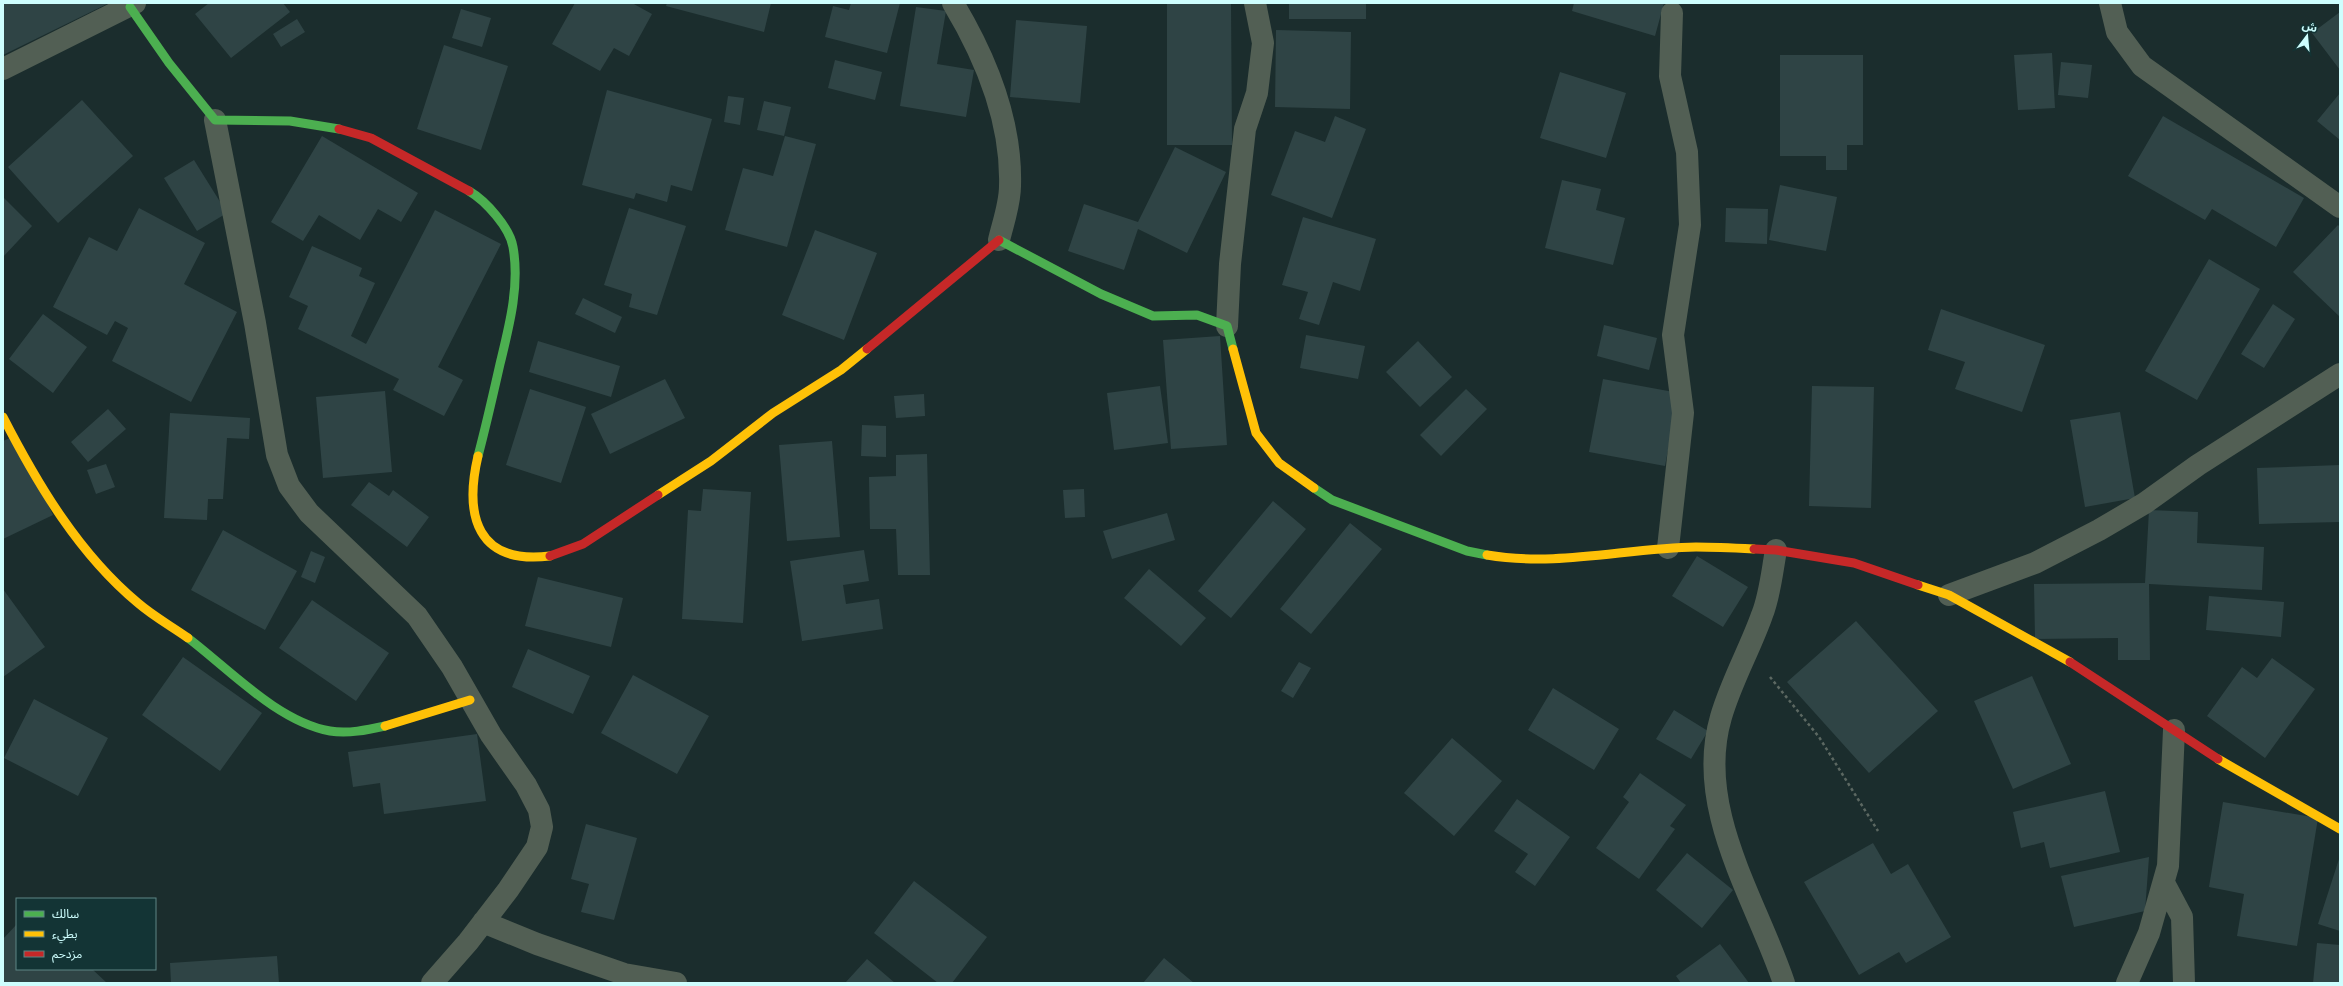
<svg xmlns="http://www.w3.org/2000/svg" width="2343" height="986" viewBox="0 0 2343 986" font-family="'Work Sans','Noto Sans Arabic',sans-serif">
  <rect width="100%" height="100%" fill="#1b2d2d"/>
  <path fill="#2f4445" d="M3,3H109L3,55Z
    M209,3H283L290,12L231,58L195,14Z
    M575,3H632L652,14L629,56L614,48L600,71L552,44Z
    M667,3H771L764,32L666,6Z
    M851,3H900L887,53L825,37L833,6L849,10Z
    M1167,3H1231L1232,145H1167Z
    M1289,3H1366V19H1289Z
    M1574,3H1664L1655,36L1572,11Z
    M916,7L946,11L937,64L974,70L966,117L900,106Z
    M461,9L491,18L482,47L452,38Z
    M2340,12V70L2312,33Z
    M297,19L305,32L281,47L273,34Z
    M1016,20L1087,26L1080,103L1010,97Z
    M1276,30L1351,32L1350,109L1275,107Z
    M444,45L508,66L481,150L417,129Z
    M2052,53L2055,108L2018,110L2014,55Z
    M1780,55H1863V145H1847V170H1826V156H1780Z
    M835,60L882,72L875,100L828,88Z
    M2061,62L2092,65L2088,98L2058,95Z
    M1560,72L1626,93L1606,158L1540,138Z
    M607,90L712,119L692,191L671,185L667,202L636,193L634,199L582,185Z
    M2340,93V140L2317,121Z
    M728,96L744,98L740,125L724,122Z
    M82,100L133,156L58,223L8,167Z
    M764,101L791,107L784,136L757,130Z
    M1335,116L1366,129L1332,218L1271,195L1295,131L1325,142Z
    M2163,116L2304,198L2276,247L2212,209L2205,220L2128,176Z
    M322,136L418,193L401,222L378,209L360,240L319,215L303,241L271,222Z
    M785,136L816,144L787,247L725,230L743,168L773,176Z
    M1175,147L1226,172L1187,253L1138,229L1124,270L1068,251L1084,204L1138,222Z
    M194,160L227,213L197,231L164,178Z
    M1562,180L1601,189L1596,210L1625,218L1613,265L1545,248Z
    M1780,185L1837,197L1826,251L1769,240Z
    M3,197L32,226L3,257Z
    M139,208L205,243L184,284L237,312L191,402L112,361L128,328L115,321L107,335L53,307L89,237L117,251Z
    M629,208L686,226L657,315L629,307L632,294L604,285Z
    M1726,208L1768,209L1767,244L1725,242Z
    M435,210L501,244L438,367L463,380L444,416L393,390L399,379L298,329L308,306L289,297L312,246L362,268L359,276L375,283L351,336L366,344Z
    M1303,217L1376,239L1360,291L1333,282L1319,325L1299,319L1308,292L1282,285Z
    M2338,225L2340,227V317L2293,272Z
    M815,230L877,253L844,340L782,315Z
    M2209,259L2260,289L2197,400L2145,371Z
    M583,298L622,317L615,333L575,314Z
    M2273,304L2295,319L2264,368L2241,354Z
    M1941,309L2045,345L2022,412L1955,389L1965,362L1928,350Z
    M43,314L87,347L53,393L9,359Z
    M1604,325L1657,338L1649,370L1597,356Z
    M1306,335L1365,346L1358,379L1300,368Z
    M1220,336L1227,445L1171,449L1163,340Z
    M538,341L620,366L611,397L529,372Z
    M1418,341L1452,377L1420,407L1386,372Z
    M665,379L685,418L610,454L591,414Z
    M1603,379L1679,393L1665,466L1589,452Z
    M1160,386L1168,443L1114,450L1107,393Z
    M1812,386L1874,387L1871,508L1809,506Z
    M530,389L586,407L561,483L506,465Z
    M1466,389L1487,409L1441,456L1420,435Z
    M385,391L392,472L323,478L316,397Z
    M924,394L925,416L896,418L894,396Z
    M108,409L126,429L88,462L71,442Z
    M2120,412L2135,498L2085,507L2070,420Z
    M170,413L250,418L249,439L227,438L223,499H208L207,520L164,518Z
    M862,425L886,426V457L861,456Z
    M14,436L53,515L3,539V441Z
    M832,441L840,537L787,541L779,445Z
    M927,454L930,575H898L896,529H870L869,477L896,476V455Z
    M106,464L115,487L96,494L87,470Z
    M2340,465V522L2259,524L2257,468Z
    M369,482L389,496L393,490L429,517L407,547L351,505Z
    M703,489L751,492L743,623L682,619L688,510L701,511Z
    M1084,489L1085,517L1065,518L1063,490Z
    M1273,501L1306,529L1231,618L1198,591Z
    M2149,510L2198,512L2197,543L2264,547L2262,590L2149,584L2150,660H2118V638L2035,639L2034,584L2145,583Z
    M1167,513L1175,540L1112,559L1103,531Z
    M1350,523L1382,549L1311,634L1280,609Z
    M223,530L297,571L265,630L191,590Z
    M864,550L869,581L843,585L846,604L879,599L883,629L802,641L790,561Z
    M311,551L325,557L315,583L301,577Z
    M1697,556L1748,587L1723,627L1672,596Z
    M1149,569L1206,618L1181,646L1124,598Z
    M538,577L623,598L611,647L525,626Z
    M3,589L45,647L3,677Z
    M2209,596L2284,602L2281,637L2206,630Z
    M312,600L389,653L356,701L279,648Z
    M1856,621L1938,711L1869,773L1787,682Z
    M528,649L590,676L573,714L512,687Z
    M183,657L262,713L220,771L142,715Z
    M2272,658L2315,689L2265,758L2207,716L2242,667L2257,678Z
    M1299,662L1311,668L1293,698L1281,691Z
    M633,675L709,716L677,774L601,733Z
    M2032,676L2071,764L2013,789L1974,701Z
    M1553,688L1619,729L1594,770L1528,730Z
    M34,699L108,738L78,796L4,758Z
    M1674,710L1708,731L1691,759L1656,739Z
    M477,734L486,801L384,814L380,783L353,787L348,752Z
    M1452,738L1502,781L1454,836L1404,793Z
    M1640,773L1686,805L1670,826L1675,829L1639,879L1596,848L1629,802L1623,797Z
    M2105,791L2120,852L2050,868L2044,842L2021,848L2013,812Z
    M1517,799L1570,837L1535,886L1515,872L1528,854L1494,831Z
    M2223,802L2318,818L2297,946L2237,936L2244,894L2209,887Z
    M586,824L637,838L614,920L581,912L589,884L571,879Z
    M1873,843L1891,874L1908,864L1951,937L1906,963L1899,952L1859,975L1804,882Z
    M1687,853L1733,890L1702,928L1656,890Z
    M2340,856V931L2318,924Z
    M2149,857L2145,911L2074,927L2061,876Z
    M914,881L987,937L952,983H938L874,933Z
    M17,924V969H92L107,983H3V939Z
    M2317,943L2340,945V983H2313Z
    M1720,944L1749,983H1681L1676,976Z
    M277,956L279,983H171L170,963Z
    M1164,958L1194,983H1143Z
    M867,959L895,983H845Z"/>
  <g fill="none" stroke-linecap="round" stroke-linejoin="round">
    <path stroke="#5c6862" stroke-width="2.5" stroke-dasharray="3 3" stroke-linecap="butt" d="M1770,677L1819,737L1878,831"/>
    <path stroke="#525f54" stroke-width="22" d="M953,3C986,58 1012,121 1010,186C1010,204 1003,223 999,240
      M2110,3L2117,32L2142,66L2340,207
      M3,69L135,3
      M215,120L255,323L277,455L289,486L309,513L417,616L452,667L491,735L526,785L539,810L542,827L537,847L508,890L468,942L432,983
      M1227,326L1230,264L1245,129L1257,93L1263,43L1255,3
      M1668,548L1683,413L1673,335L1690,225L1687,152L1670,76L1672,13
      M1776,550C1772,572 1770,595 1762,615C1750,649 1731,682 1721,717C1694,809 1756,899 1784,983
      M1949,595L2035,563L2099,530L2145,503L2198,465L2340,374
      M2164,883L2182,917L2184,983
      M483,922L537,944L624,974L676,983
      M2127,983L2149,933L2168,866L2174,730"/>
    <path stroke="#4caf50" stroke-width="9" d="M130,7L169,63L215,120L290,121L339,129
      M469,191C486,201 510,228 513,247C520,286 509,327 500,364C493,395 486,426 478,456
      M999,240L1101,294L1153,316L1197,315L1227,326L1233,349
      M1314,488L1332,500L1467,551L1487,555
      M188,638C229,669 278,722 330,731C348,734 367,730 385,726"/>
    <path stroke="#ffc107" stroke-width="9" d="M1233,349L1256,433L1279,463L1314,488
      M3,417C38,485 79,554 138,603C153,616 171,626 188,638
      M478,456C464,516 477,565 550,556
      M658,495L711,461L773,413L841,370L867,349
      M1487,555C1557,567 1626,548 1696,547C1716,547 1735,548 1754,549
      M1918,585L1949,595L2070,662
      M385,726L470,700
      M2218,759L2340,829"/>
    <path stroke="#c62828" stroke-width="9" d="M339,129L371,138L469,191
      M867,349L999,240
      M1754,549L1776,550L1854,563L1918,585
      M550,556L583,544L658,495
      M2070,662L2218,759"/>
  </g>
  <rect width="2343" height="986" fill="none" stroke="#cefefe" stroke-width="8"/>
  <rect x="16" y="898" width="140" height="72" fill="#133435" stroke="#5e8585"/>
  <rect x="24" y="911" width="20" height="6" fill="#4caf50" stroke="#5e8585"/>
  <text x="52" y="918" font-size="12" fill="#cefefe">سالك</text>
  <rect x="24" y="931" width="20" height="6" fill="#ffc107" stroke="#5e8585"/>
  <text x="52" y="938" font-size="12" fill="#cefefe">بطيء</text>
  <rect x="24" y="951" width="20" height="6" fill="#c62828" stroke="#5e8585"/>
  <text x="52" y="958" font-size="12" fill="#cefefe">مزدحم</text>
  <g transform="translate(2307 36) rotate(16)" stroke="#133435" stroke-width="3" paint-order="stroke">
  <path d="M0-3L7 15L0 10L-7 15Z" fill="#cefefe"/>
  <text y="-6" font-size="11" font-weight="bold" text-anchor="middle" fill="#cefefe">ش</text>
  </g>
</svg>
